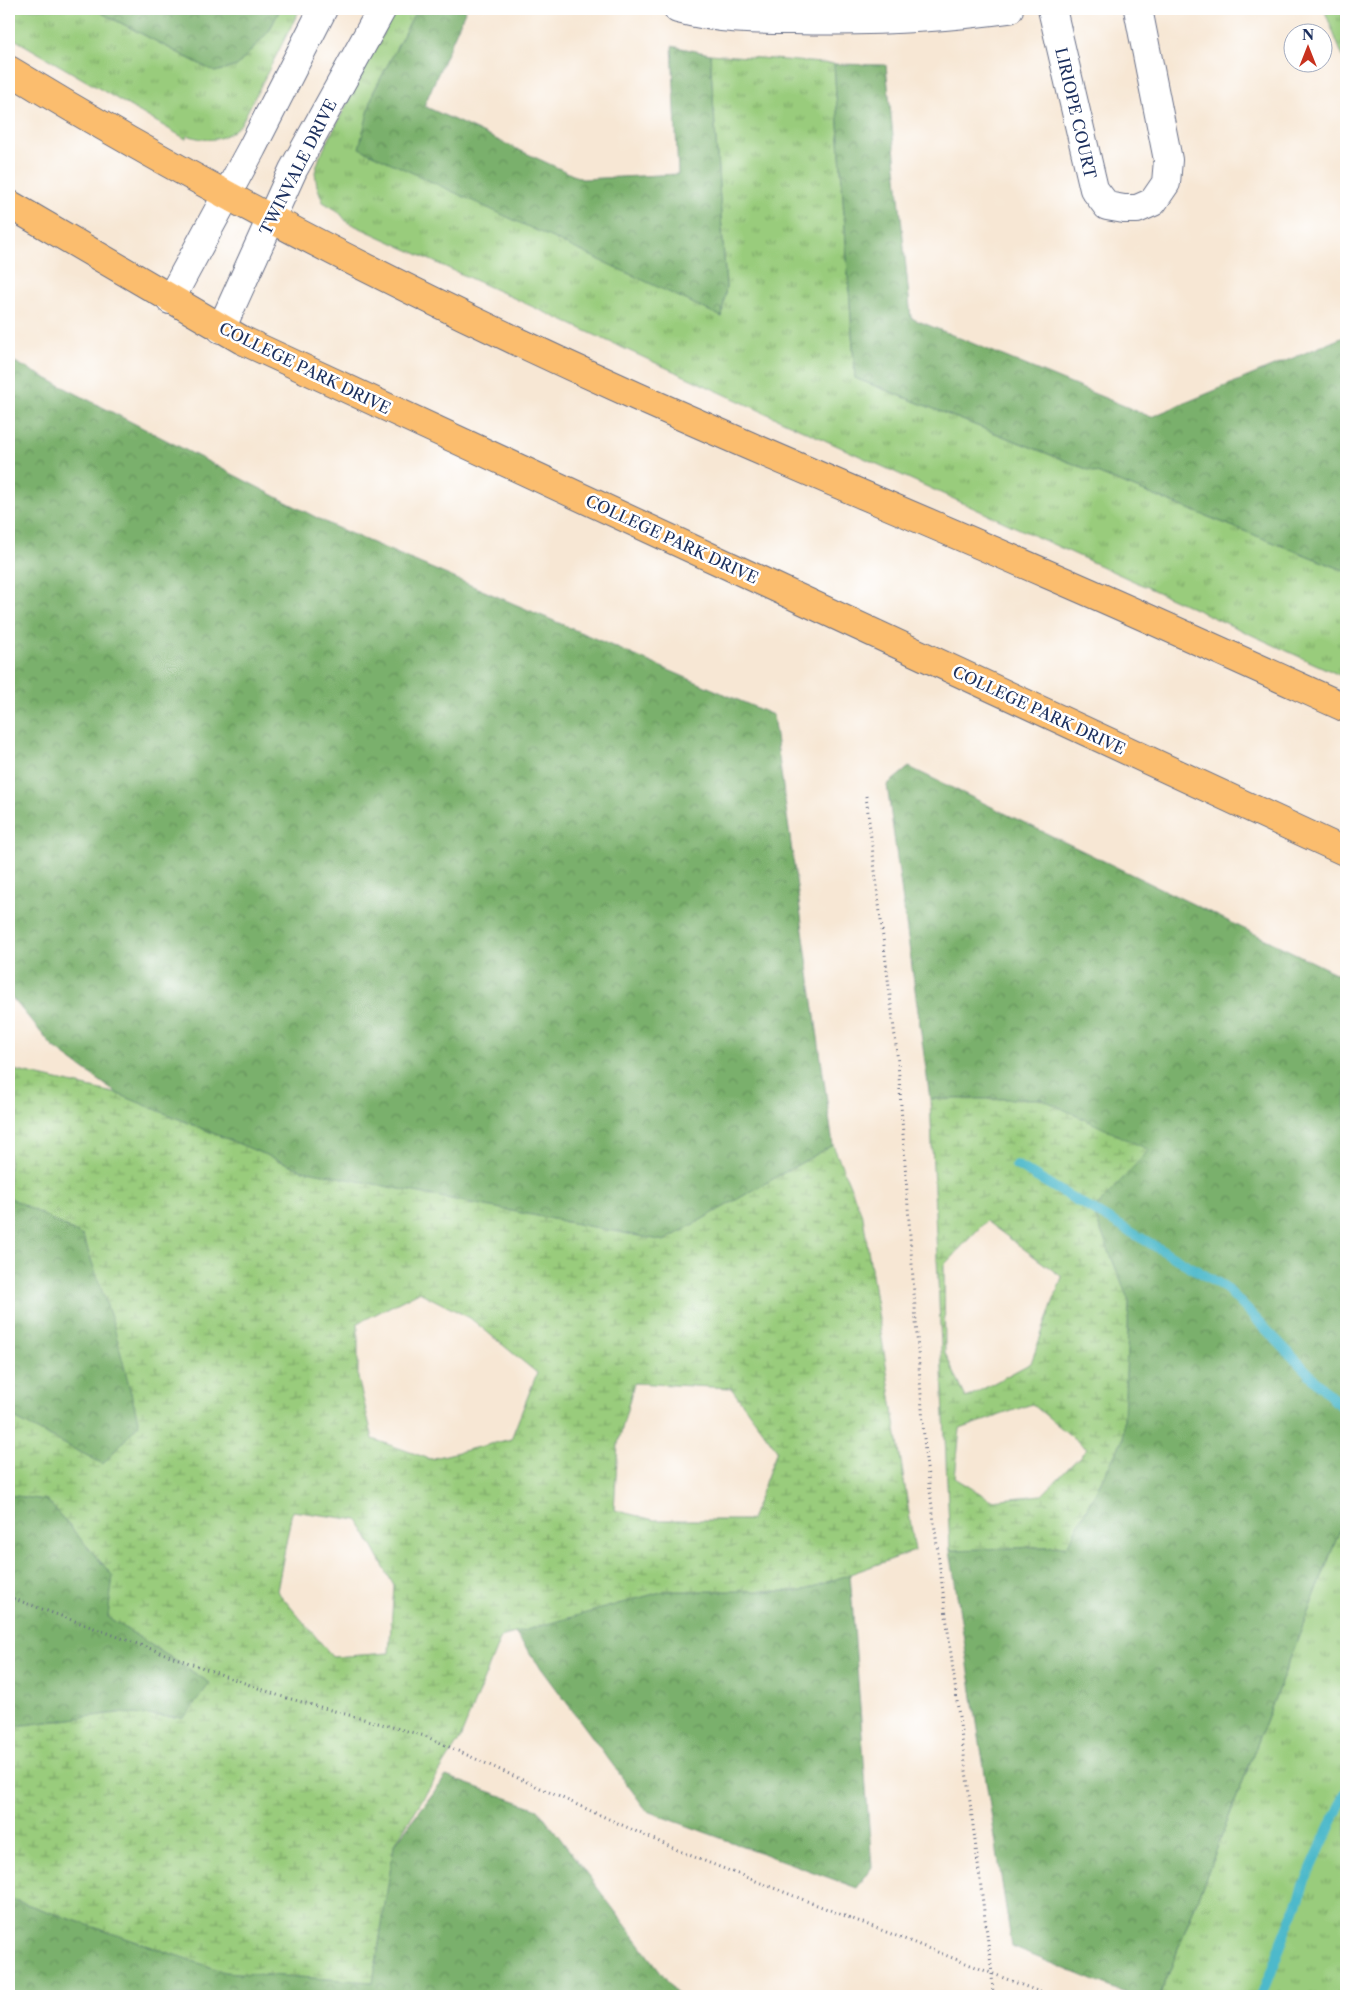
<svg xmlns="http://www.w3.org/2000/svg" width="1355" height="2005" viewBox="0 0 1355 2005" font-family="'Libre Caslon Text',serif">
  <defs>
    <pattern id="grass-tufts" width="24" height="20" patternUnits="userSpaceOnUse" patternTransform="scale(1.25)"><rect width="24" height="20" fill="#99cc7c"/><path d="M3 7l-1-3M5 7V3M7 7l1-3M15 17l-1-3M17 17v-4M19 17l1-3" fill="none" stroke="#7ca669"/></pattern>
    <pattern id="forest-crowns" width="20" height="18" patternUnits="userSpaceOnUse" patternTransform="scale(1.25)"><rect width="20" height="18" fill="#7ab06c"/><path d="M2 6a3 3 0 1 1 6 0M12 15a3 3 0 1 1 6 0" fill="none" stroke="#63905c"/></pattern>
    <pattern id="wetland-marsh" width="20" height="14" patternUnits="userSpaceOnUse" patternTransform="scale(1.25)"><rect width="20" height="14" fill="#99cc7c"/><path d="M1 5h8M5 5V1M11 12h8M15 12V8" fill="none" stroke="#7ca669"/></pattern>
  </defs>
  <rect width="100%" height="100%" fill="#fff"/>
  <filter id="ink" filterUnits="userSpaceOnUse"><feTurbulence type="fractalNoise" baseFrequency=".02" numOctaves="2"/><feDisplacementMap in="SourceGraphic" scale="10" xChannelSelector="R" yChannelSelector="G"/><feConvolveMatrix kernelMatrix="1 2 1 2 8 2 1 2 1" color-interpolation-filters="sRGB"/></filter>
  <filter id="wash" filterUnits="userSpaceOnUse"><feTurbulence type="fractalNoise" baseFrequency=".0096" numOctaves="4" result="noise"/><feDisplacementMap in="SourceGraphic" scale="20" xChannelSelector="R" yChannelSelector="G"/><feGaussianBlur stdDeviation="1.12" result="paint"/><feColorMatrix in="noise" values="0 0 0 0 0 0 0 0 0 0 0 0 0 0 0 0 0 1.4 0 .05"/><feComposite in="paint" operator="in"/></filter>
  <g filter="url(#wash)">
    <rect width="100%" height="100%" fill="#f7e7d4"/>
    <path fill="url(#grass-tufts)" stroke="#5a7e6d" d="M9,9H94L215,72L269,31L280,9H300L241,124C223,141 210,143 187,135L186,139L9,36Z
      M396,9H417L373,93L722,317L726,287L710,54L834,64L855,378L1346,571V678L347,222L338,211L323,202L317,186L315,172L320,156Z
      M1324,9H1346V65Z
      M1346,1514V1996H1160Z"/>
    <path fill="url(#forest-crowns)" stroke="#4a7065" d="M94,9H280L269,31L237,66L215,72Z
      M417,9H466L424,106L582,179L678,174L672,46L710,54L726,287L722,317L359,148L373,93Z
      M834,64L886,65L911,318L1151,417L1346,336V571L855,378Z
      M9,359L333,526L773,715L833,1145L664,1241L302,1170L118,1094L53,1047L9,994Z
      M909,767L1346,978V1514L1160,1996H1132L1012,1947L950,1550L1067,1546L1123,1439L1129,1302L1093,1211L1042,1099H930L887,785Z
      M9,1197L83,1236L113,1322L139,1424L103,1464L16,1419L9,1422Z
      M9,1495L47,1500L113,1576L108,1617L210,1683L185,1718L118,1713L9,1727Z
      M850,1574L872,1867L857,1888L647,1811L515,1633L664,1591H802Z
      M446,1776L538,1809L679,1996H9V1898L225,1972L373,1982L394,1845Z"/>
    <path fill="url(#wetland-marsh)" stroke="#5a7e6d" fill-rule="evenodd" d="M9,1069L118,1094L302,1170L664,1241L833,1145L863,1217L915,1551L802,1591H664L501,1637L460,1739L394,1845L373,1982L225,1972L9,1898V1727L118,1713L184,1718L210,1683L108,1617L113,1576L47,1500L9,1495V1422L16,1419L103,1464L139,1424L113,1323L83,1236L9,1197ZM419,1292L470,1318L537,1373L511,1439L430,1459L373,1439L358,1378V1323ZM634,1383L731,1388L777,1450L751,1520H654L614,1510L618,1444ZM292,1511L358,1520L394,1586L389,1653L333,1657L277,1591Z
      M930,1099H1042L1149,1150L1093,1211L1129,1302L1123,1439L1067,1546L950,1550ZM986,1221L1062,1277L1031,1363L966,1398L945,1353L944,1265ZM1032,1404L1087,1449L1042,1495L991,1500L955,1478L960,1429Z"/>
    <g fill="none" stroke-linecap="round" stroke-linejoin="round">
      <path stroke="#4eb9cb" stroke-width="10" d="M1016,1165L1225,1287L1346,1412
        M1261,1996L1312,1866L1346,1791"/>
    </g>
  </g>
  <g filter="url(#ink)">
    <g fill="none" stroke-linecap="round" stroke-linejoin="round">
      <defs>
        <path id="minor" d="M678,9C715,19 754,20 792,20C864,22 937,19 1009,9
          M1052,9L1094,189L1107,206L1124,209H1137L1153,202L1166,183L1168,160L1138,9
          M170,300L252,148L323,9
          M221,329L293,170L382,9"/>
        <path id="major" d="M9,70C210,193 422,300 636,396C772,457 910,514 1047,574C1147,617 1247,663 1346,708
          M9,204L242,340L1346,852"/>
      </defs>
      <use href="#minor" stroke="#686f87" stroke-width="30"/>
      <use href="#major" stroke="#686f87" stroke-width="30"/>
      <path stroke="#686f87" stroke-width="3" stroke-dasharray="1 4" stroke-linecap="butt" d="M866,796L898,1062L925,1452L992,1973L993,1996
        M9,1597L280,1696L425,1736L684,1853L1050,1996"/>
      <use href="#minor" stroke="#fff" stroke-width="28"/>
      <use href="#major" stroke="#fbbd6e" stroke-width="28"/>
    </g>
  </g>
  <g text-anchor="middle" dominant-baseline="central" stroke-width="5" stroke-linejoin="round" paint-order="stroke">
    <g font-size="16" fill="#1b2f5e" stroke="#fff">
      <text transform="translate(1076 113) rotate(77)">LIRIOPE COURT</text>
      <text transform="translate(298 167) rotate(-63)">TWINVALE DRIVE</text>
      <text transform="translate(305 368) rotate(26)">COLLEGE PARK DRIVE</text>
      <text transform="translate(672 539) rotate(25)">COLLEGE PARK DRIVE</text>
      <text transform="translate(1039 710) rotate(25)">COLLEGE PARK DRIVE</text>
    </g>
  </g>
  <rect width="1355" height="2005" fill="none" stroke="#fff" stroke-width="30"/>
  <g transform="translate(1308 48)"><circle r="24" fill="#ffffff" stroke="#a4acbf"/>
  <path d="M0-4L9 19L0 12L-9 19Z" fill="#c8321e"/>
  <text y="-8" font-size="14" font-weight="bold" text-anchor="middle" fill="#1b2f5e">N</text>
  </g>
</svg>
